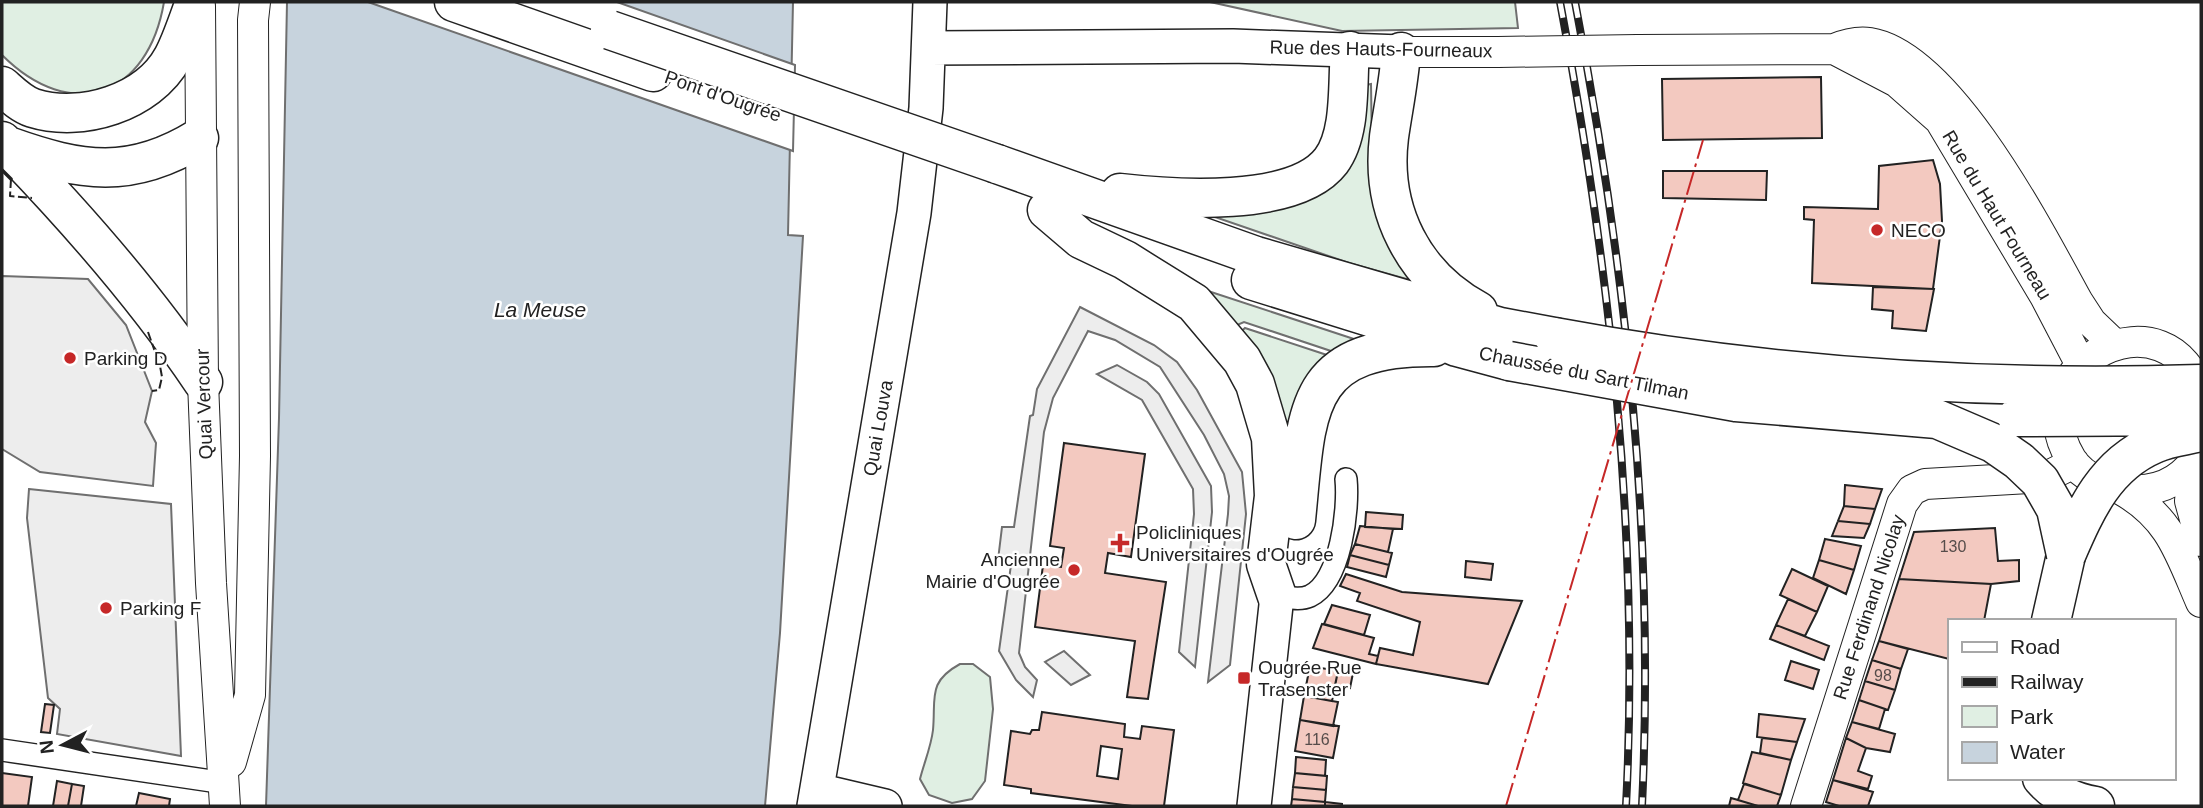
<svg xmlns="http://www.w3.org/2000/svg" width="2203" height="808" viewBox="0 0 2203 808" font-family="Arial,sans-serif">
  <rect width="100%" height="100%" fill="#fff"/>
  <path fill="#e0efe3" stroke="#6f6f6f" stroke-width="2" d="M2,2H164C148,97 71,124 2,55Z
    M1210,2H1515L1518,28L1342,31Z
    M1371,84L1372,148L1410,280L1349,263L1209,215L1298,195L1366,85Z
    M1208,291L1357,340L1343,355L1244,322L1230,328Z
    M1245,328L1333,357L1287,523L1236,336Z
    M960,664H973L990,677L993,709L985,781L972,799L952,803L929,795L920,779C924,763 931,747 933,730C936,698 927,682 960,664Z"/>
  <path fill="#ededed" stroke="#6f6f6f" stroke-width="2" d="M2,276L88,279L126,325L152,391L145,422L156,443L153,486L40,472L2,449Z
    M1080,307L1154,345L1177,362L1197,390L1242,472L1246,514L1230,665L1208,682L1228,514L1229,496L1224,474L1204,435L1160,367L1115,340L1088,331L1053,398L1044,432L1019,653L1025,667L1037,680L1033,697L1016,680L999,651L1011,565L998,560L1002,527H1014L1030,416L1033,415L1037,389Z
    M1117,365L1147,382L1159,394L1211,486L1212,512L1195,667L1179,652L1194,514L1193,489L1142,400L1097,374Z
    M29,489L171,504L181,756L57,734L60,709L48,698L27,518Z
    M1064,651L1090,675L1071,685L1045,662Z"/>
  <path fill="#c7d3dd" stroke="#6f6f6f" stroke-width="2" d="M287,2H793L788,235L803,236L780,633L765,806H266L279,418Z"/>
  <path fill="#fff" stroke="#6f6f6f" stroke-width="2" d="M368,2H617L795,65L793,151Z"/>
  <path fill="#f3c9c0" stroke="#222" stroke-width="2" fill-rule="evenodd" d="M1821,77L1822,138L1663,140L1662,79Z
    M1933,160L1940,184L1942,221L1933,289L1812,283L1814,220L1804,219V207L1878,209L1879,166Z
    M1663,171H1767L1766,200L1663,198Z
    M1873,287L1934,289L1926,331L1892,328L1893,311L1872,309Z
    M1064,443L1145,454L1131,557L1108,553L1105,573L1166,582L1148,699L1127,697L1135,641L1035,627L1043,565L1061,567L1064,548L1050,546Z
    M1845,485L1882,489L1875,509L1844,506Z
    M1844,506L1875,509L1870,524L1838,521Z
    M1366,512L1403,515L1402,529L1365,527Z
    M1838,521L1870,524L1864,538L1832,536Z
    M1360,526L1393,529L1388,552L1355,544Z
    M1995,528L1998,561L2019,560V581L1991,584L1899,579L1914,532Z
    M1825,539L1861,546L1854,570L1819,560Z
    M1355,544L1392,553L1389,565L1350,555Z
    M1350,555L1389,565L1386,577L1347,567Z
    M1819,560L1854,570L1846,594L1813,578Z
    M1466,561L1493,564L1491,580L1465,577Z
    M1792,569L1828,586L1817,612L1780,595Z
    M1346,574L1402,592L1522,601L1488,684L1376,664L1380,648L1413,655L1420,622L1357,601L1360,593L1340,586Z
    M1899,579L1991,584L1984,621H1949V659L1879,641Z
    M1788,599L1817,612L1805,636L1776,625Z
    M1332,605L1370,615L1364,635L1324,624Z
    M1322,624L1374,638L1369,654L1378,656L1376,664L1313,648Z
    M1776,625L1829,646L1824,660L1770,639Z
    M1879,641L1908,649L1901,669L1872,660Z
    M1872,660L1901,669L1895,690L1865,681Z
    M1791,661L1819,670L1813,689L1785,680Z
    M1310,666L1338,671L1332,701L1304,696Z
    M1338,671L1353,673L1350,688L1335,685Z
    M1865,681L1895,690L1888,710L1859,700Z
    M1304,696L1338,702L1333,726L1300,720Z
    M1859,700L1885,709L1879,729L1852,722Z
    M45,704L54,705L50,733L41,732Z
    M1042,712L1125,724L1124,737L1140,739L1142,726L1174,730L1164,806H1132L1031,793V789L1004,785L1011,731L1030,734L1032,730H1039ZM1101,746L1122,749L1118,779L1097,776Z
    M1759,714L1805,719L1797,742L1757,737Z
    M1300,720L1339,726L1333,758L1295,751Z
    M1852,722L1895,734L1890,752L1866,748L1846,738Z
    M1762,738L1797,742L1791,760L1760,753Z
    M1846,738L1866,748L1858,771L1872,776L1868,789L1833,780Z
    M1752,752L1791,760L1781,795L1743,783Z
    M1296,757L1326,760L1325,776L1295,773Z
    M2,773L32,777L28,806H2Z
    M1295,773L1327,776L1326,790L1293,787Z
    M1833,780L1873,792L1868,806H1839L1826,802Z
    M57,781L72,784L68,806H53Z
    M72,784L84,786L81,806H68Z
    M1744,784L1781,795L1777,806H1758L1738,800Z
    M1293,787L1326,790L1325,802L1292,799Z
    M139,793L170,799L169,806H136Z
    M1731,798L1738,800L1758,806H1729Z
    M1292,799L1325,802V806H1291Z
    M1325,802L1342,804V806H1325Z"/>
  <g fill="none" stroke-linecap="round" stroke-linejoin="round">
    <defs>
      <path id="street" d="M1277,596C1288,597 1299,601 1310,596C1341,581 1349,509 1346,479
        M2,750L225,783"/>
      <path id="secondary" d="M200,6L203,382L211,583L225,806
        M1834,49L1897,82L1940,120L2045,296L2080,363
        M1638,50L1834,49C1846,44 1857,41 1870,43C1950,56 2041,235 2078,302L2091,322L2114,344
        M1401,52H1498
        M2201,397C2172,285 2013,363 2071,459C2083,478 2109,489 2131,490C2162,492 2186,478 2201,451
        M2194,465L2190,501L2201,541
        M2122,490C2171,518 2180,554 2201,602
        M231,762L250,695L255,456L253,20L255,2
        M1806,806L1902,504L1912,490L1925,484L2046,477L2074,463"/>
      <path id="primary" d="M929,48L1233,46L1401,52
        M817,790L885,806
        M814,806L914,213L926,108L930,2
        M1254,806L1277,596"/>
      <path id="highway" d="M454,2L653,72
        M1401,52C1399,81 1393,109 1389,137C1380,210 1413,276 1478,311
        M2,86C11,94 21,104 33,108C81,123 148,103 173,57C182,40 188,20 195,2
        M2,141C75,216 145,295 203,382
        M8,146C81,172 131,180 199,138
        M997,164L1256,256L1500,327L1554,337
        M1120,193C1173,199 1295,208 1331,161C1352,133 1347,83 1350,51
        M1047,210L1081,239L1125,260L1194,303L1242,360L1255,384L1271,438L1274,496L1266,564L1277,596
        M1251,280L1431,336L1457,347L1509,361
        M1937,419L2017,417
        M1296,520C1307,412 1301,346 1434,347
        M2051,621L2066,555
        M2042,778C2057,795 2073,802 2095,806"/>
    </defs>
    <use href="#street" stroke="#222" stroke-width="24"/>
    <use href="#secondary" stroke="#222" stroke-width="32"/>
    <use href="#primary" stroke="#222" stroke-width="36"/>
    <use href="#highway" stroke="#222" stroke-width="41"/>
    <use href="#street" stroke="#fff" stroke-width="21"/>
    <use href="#secondary" stroke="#fff" stroke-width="30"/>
    <use href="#primary" stroke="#fff" stroke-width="33"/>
    <use href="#highway" stroke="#fff" stroke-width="38"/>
    <defs>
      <path id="rail" d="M1560,2C1610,268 1640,535 1626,806
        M1575,2C1626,268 1655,535 1642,806"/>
    </defs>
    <use href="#rail" stroke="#222" stroke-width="8"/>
    <use href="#rail" stroke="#fff" stroke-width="5" stroke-dasharray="16" stroke-linecap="butt"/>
    <defs>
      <path id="secondary-bridge" d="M1498,52L1638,50"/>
      <path id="highway-bridge" d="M610,30L997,164
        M1554,337C1769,377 1983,391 2201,384
        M1509,361L1736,402L1937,419L1993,443L2019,461L2040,481L2056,509L2066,555
        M2017,417L2201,416
        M2066,555C2086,509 2105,465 2154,444C2169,437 2185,436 2201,432"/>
    </defs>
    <use href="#secondary-bridge" stroke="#222" stroke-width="32" stroke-linecap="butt"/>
    <use href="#highway-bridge" stroke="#222" stroke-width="41" stroke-linecap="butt"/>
    <use href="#secondary-bridge" stroke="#fff" stroke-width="30"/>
    <use href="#highway-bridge" stroke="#fff" stroke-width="38"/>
    <path stroke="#222" stroke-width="2" stroke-dasharray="9 3.5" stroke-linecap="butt" d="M11,179L10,196L32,198
      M148,332L160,366L162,377L159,390L152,391"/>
    <path stroke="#222" stroke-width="3.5" d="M2,170L11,179"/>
    <path stroke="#c62828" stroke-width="2" stroke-dasharray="24 5 3.5 5" stroke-linecap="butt" d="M1506,806L1703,140"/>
  </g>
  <g fill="#c62828" stroke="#fff" stroke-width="2.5">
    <circle cx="1877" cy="230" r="7"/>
    <circle cx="70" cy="358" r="7"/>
    <path d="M1116.5 532.5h7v7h7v7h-7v7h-7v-7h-7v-7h7z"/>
    <circle cx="1074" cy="570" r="7"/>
    <circle cx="106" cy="608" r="7"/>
    <rect x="1237" y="671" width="14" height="14" rx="3.5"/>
  </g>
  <g text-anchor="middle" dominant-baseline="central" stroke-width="5" stroke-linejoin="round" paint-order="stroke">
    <g font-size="16" fill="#564c4a">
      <text x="1953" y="546">130</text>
      <text x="1883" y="675">98</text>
      <text x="1317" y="739">116</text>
    </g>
    <g font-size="19" fill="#222" stroke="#fff">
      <text transform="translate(1381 49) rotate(1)">Rue des Hauts-Fourneaux</text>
      <text transform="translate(723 96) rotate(19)">Pont d'Ougrée</text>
      <text transform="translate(1997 215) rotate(59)">Rue du Haut Fourneau</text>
      <text transform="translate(1584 373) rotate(11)">Chaussée du Sart Tilman</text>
      <text transform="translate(204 404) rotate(-92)">Quai Vercour</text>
      <text transform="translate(878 428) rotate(-80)">Quai Louva</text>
      <text transform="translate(1869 607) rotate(-72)">Rue Ferdinand Nicolay</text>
    </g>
    <g font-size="19" fill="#222" stroke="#fff" text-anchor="start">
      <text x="1891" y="230">NECO</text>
      <text x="84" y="358">Parking D</text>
      <text x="1136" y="532">Policliniques<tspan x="1136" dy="22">Universitaires d'Ougrée</tspan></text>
      <text x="1060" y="559" text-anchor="end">Ancienne<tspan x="1060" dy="22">Mairie d'Ougrée</tspan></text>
      <text x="120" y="608">Parking F</text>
      <text x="1258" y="667">Ougrée Rue<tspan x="1258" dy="22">Trasenster</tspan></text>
    </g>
    <g font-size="21" font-style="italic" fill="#222" stroke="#fff">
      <text x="540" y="309">La Meuse</text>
    </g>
  </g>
  <rect width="2203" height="808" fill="none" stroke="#222222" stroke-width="7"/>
  <rect x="1948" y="619" width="228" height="161" fill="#ffffff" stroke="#a7a7a7" stroke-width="2"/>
  <rect x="1962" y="642" width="35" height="10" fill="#ffffff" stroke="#a7a7a7" stroke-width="2"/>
  <text x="2010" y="654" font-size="21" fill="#222222">Road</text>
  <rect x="1962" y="677" width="35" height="10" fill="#222222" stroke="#a7a7a7" stroke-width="2"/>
  <text x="2010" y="689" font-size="21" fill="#222222">Railway</text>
  <rect x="1962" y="706" width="35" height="21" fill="#e0efe3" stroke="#a7a7a7" stroke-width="2"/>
  <text x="2010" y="724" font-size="21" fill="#222222">Park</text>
  <rect x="1962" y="742" width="35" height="21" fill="#c7d3dd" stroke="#a7a7a7" stroke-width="2"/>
  <text x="2010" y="759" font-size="21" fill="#222222">Water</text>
  <g transform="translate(63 745) rotate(263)" stroke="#ffffff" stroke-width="5" paint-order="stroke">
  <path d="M0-5L12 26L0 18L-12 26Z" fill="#222222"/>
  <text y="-10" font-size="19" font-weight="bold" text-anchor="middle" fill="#222222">N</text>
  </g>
</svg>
